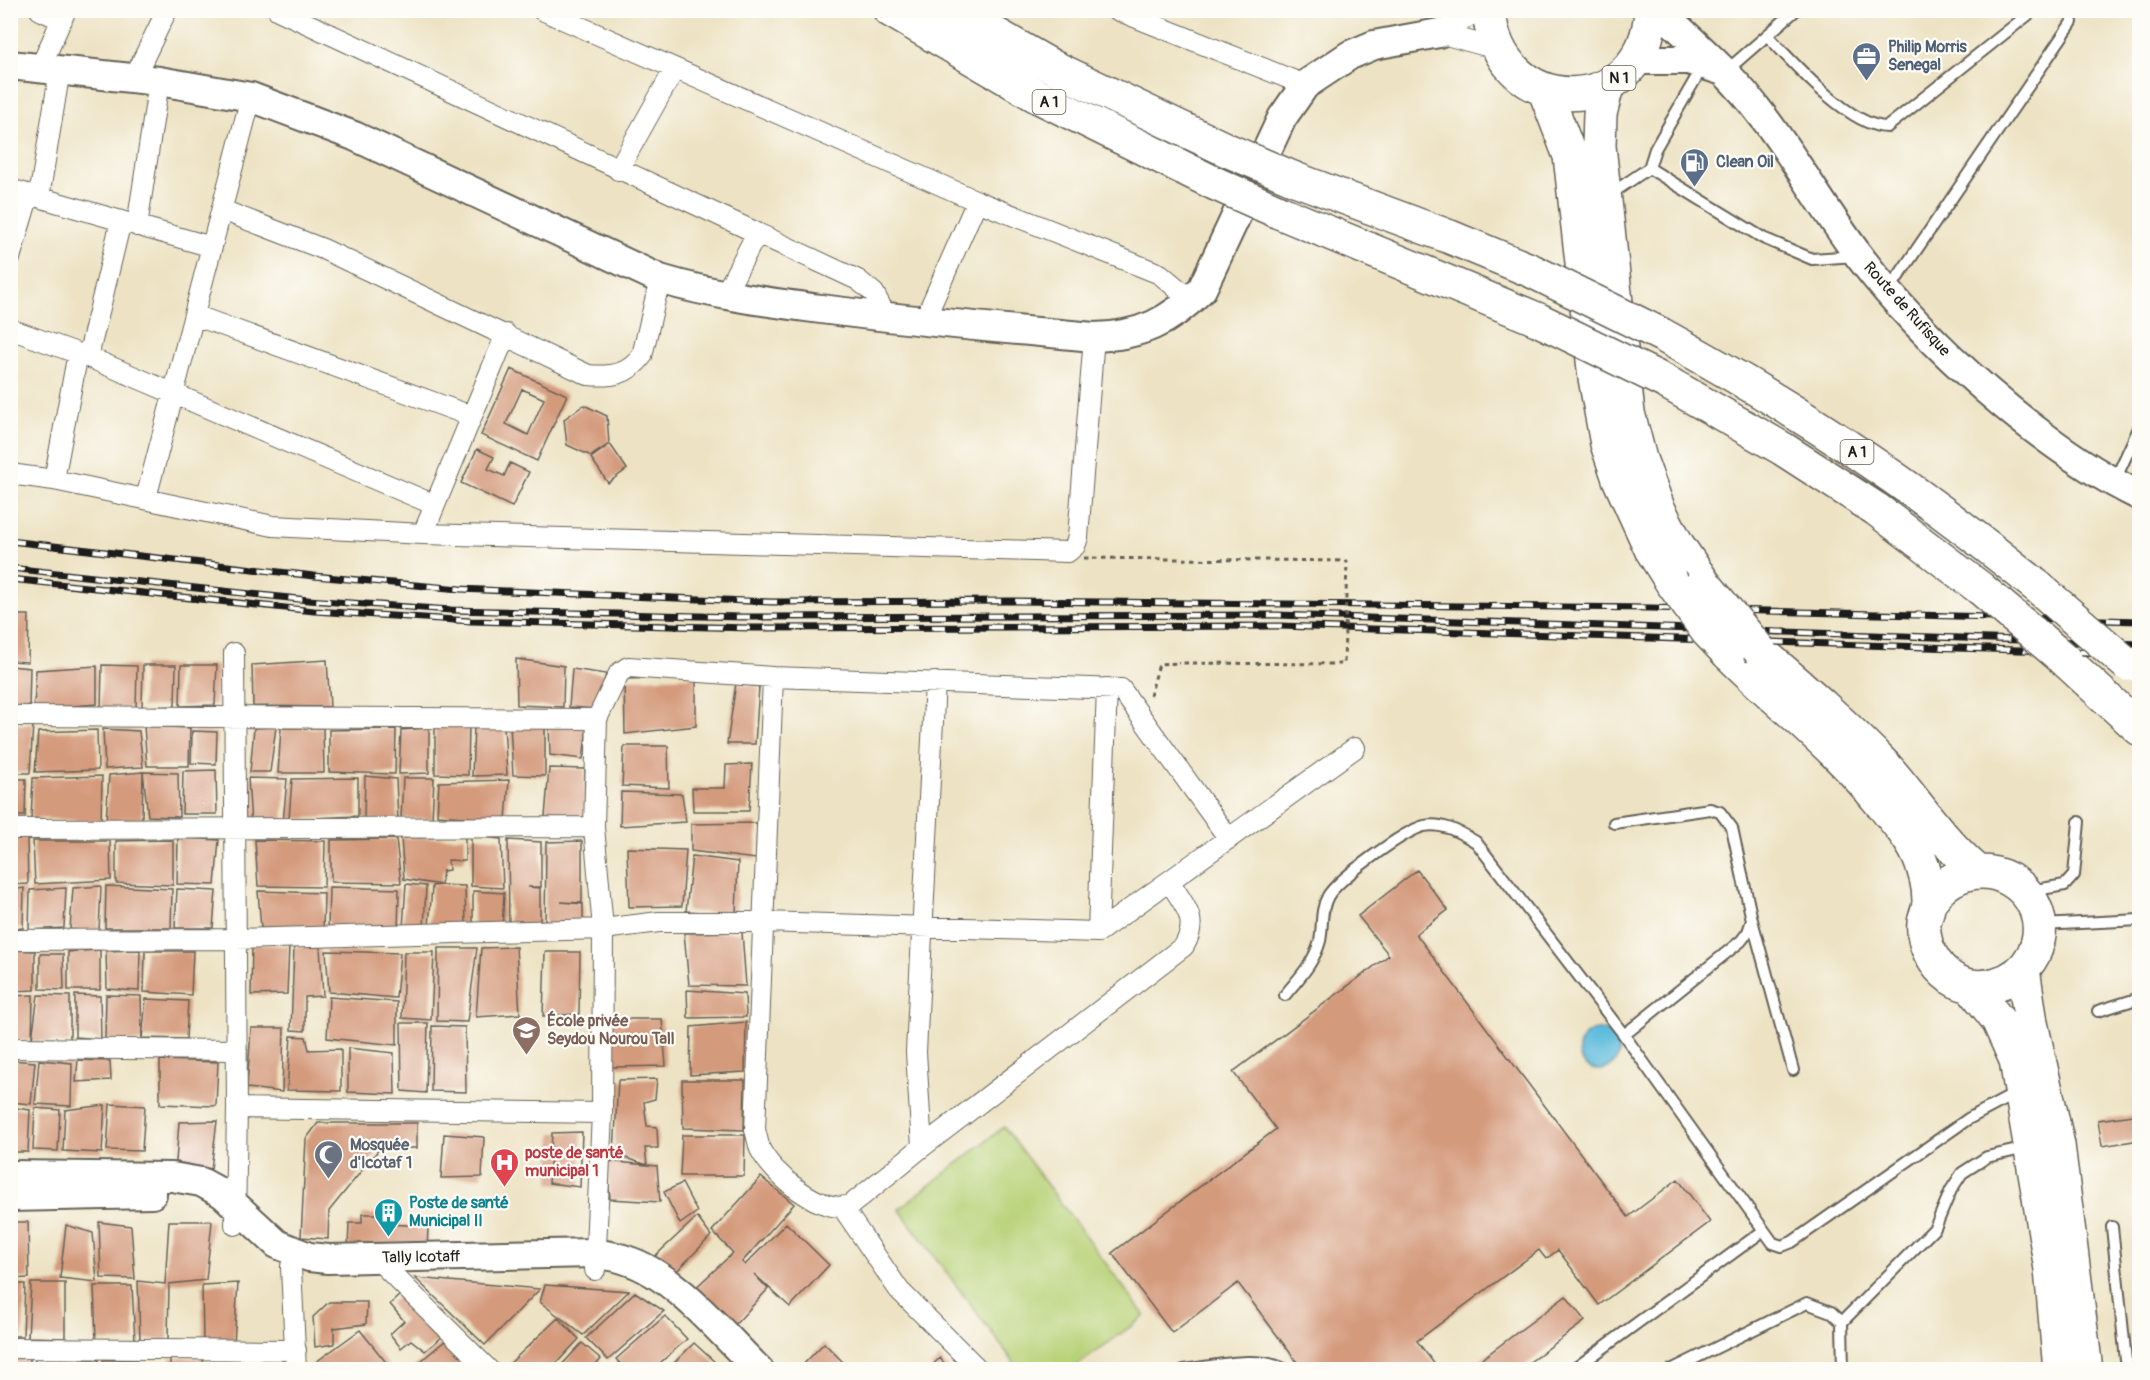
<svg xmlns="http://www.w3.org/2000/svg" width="2150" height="1380" viewBox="0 0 2150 1380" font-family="Pangolin,sans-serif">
  <rect width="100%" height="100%" fill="#fdfcf7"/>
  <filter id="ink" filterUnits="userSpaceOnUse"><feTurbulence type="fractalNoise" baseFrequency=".0167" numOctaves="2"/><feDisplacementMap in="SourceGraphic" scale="12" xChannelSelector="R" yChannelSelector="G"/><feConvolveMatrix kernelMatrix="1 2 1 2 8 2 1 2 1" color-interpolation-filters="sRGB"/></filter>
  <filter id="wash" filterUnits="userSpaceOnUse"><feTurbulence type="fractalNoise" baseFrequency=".008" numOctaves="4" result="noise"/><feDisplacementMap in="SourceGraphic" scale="24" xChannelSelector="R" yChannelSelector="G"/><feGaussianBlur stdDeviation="1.35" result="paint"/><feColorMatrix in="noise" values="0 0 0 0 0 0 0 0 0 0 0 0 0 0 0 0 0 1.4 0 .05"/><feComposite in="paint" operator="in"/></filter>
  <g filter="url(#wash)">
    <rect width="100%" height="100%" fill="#ede2c3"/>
    <path fill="#b8d278" stroke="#6a774a" stroke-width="1.5" d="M1004,1127L1145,1316L1072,1369H1019L899,1209Z"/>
    <path fill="#5ebcdd" stroke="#3d6c7c" stroke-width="1.5" d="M1579 1050a20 20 0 1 1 40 0a20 20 0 1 1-40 0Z"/>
    <g id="blocks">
      <path fill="#d49a7b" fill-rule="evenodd" d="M511,369L567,395L537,461L481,435ZM522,389L544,399L528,435L506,424Z
        M584,405L607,416L609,444L591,456L567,445L564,419Z
        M610,444L627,469L608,483L591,458Z
        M477,449L494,457L488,469L504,476L510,463L529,472L512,507L461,483Z
        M10,615H29L28,662L10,661Z
        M516,659L564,666L563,707L517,705Z
        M327,660L330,707L253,706L252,665Z
        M102,665L137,666L136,708L101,709Z
        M143,665H176L175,706L142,707Z
        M181,665H217L215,705L180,706Z
        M10,666L30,668L29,708L10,707Z
        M97,666V704L34,709L36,670Z
        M572,669L606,674L596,709L569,707Z
        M696,677V726L625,734L624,679Z
        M736,683L759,687L755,744H727Z
        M469,723L468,775L435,774V726Z
        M10,724H33L30,773H10Z
        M545,724V776L513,775L510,725Z
        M549,724L587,727L583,759L550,755Z
        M504,725L507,775L472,776L474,726Z
        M144,726L190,728L189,766H147Z
        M276,727L270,772H250L254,728Z
        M281,728H323L324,773H278Z
        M429,728V773L399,774L401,730Z
        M103,729L139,731L143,767L105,769Z
        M396,729L395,774L329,772V730Z
        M97,730L98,770L35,772L38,732Z
        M192,731L217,732L216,764L191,763Z
        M624,746H668L669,788L622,786Z
        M752,764L749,811H693L692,788H725L726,765Z
        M549,768L585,769V820L545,817Z
        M216,770L217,814H182L183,771Z
        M143,772L178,773L179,817L148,816Z
        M143,772L142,819L106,822L109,775Z
        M102,776L101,822L31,818L33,778Z
        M365,776L396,779L398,821L364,819Z
        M248,778L287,779L283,823L251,824Z
        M358,778V816L289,819L292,779Z
        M403,778H434L432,819L401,818Z
        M10,779H26L25,816H10Z
        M509,780L506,820L437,815L439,782Z
        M621,792L682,794L686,822L620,826Z
        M757,823L756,859L691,851V824Z
        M471,836L501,839L503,888L471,886Z
        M465,837V861L448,860L449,870L443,871L441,885L465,886L466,928L429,927L432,886L441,885L404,879L401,838Z
        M27,838L28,884L10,885V839Z
        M178,838L219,840L215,885L177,884Z
        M396,839L401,883L331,882V840Z
        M173,840V885L116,883V841Z
        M255,840L325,841L324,887L258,886Z
        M508,840L541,842V887H528L540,888V929L509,928Z
        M33,841H110L111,880L35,884Z
        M582,841V903L561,902L583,904V929L545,928L546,842Z
        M627,848L686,850L682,906L629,907Z
        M692,856L738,862L736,914L686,911Z
        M1417,870L1448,910L1416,934L1628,1217L1678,1179L1710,1222L1599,1305L1558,1250L1546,1259L1539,1250L1417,1341L1439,1370H1303L1238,1283L1172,1333L1112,1253L1276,1129L1233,1072L1389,955L1358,916Z
        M406,884L426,886L424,929L403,928Z
        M101,886L99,931L70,929L73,888Z
        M106,886L172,889L171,928H105Z
        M329,887L399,889L398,932L328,930Z
        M24,888L23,928L10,929V890Z
        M66,888L64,928L29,930L30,890Z
        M177,889L216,891L213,928H175Z
        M258,891L324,893L323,932L261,928Z
        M473,891L504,893L502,930H473Z
        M742,932L746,986L689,985L684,933Z
        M252,944L289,946L287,994L251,995Z
        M294,947H320L323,996L305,997V1031L291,1030Z
        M516,947L520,1014L476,1017L481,948Z
        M438,948H477L467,1022L437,1021Z
        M10,950L35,951V990L10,991Z
        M100,950V990H68V952Z
        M140,950L139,991L107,989L106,951Z
        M145,951H193L191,995L144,992Z
        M326,951L400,953L396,998L329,992Z
        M404,952H434L431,1020L402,1018Z
        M545,952H580L579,1014L543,1016Z
        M40,954H63L64,990L40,989Z
        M687,990L745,994L746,1017L688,1018Z
        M33,995L32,1039L38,995L70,996V1043L10,1040V996Z
        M75,995L100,996L101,1039L75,1037Z
        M106,995L141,996L142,1042L105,1039Z
        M329,997L397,1002V1045L327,1038Z
        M146,999L188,1001L186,1039L142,1038Z
        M610,1019H662L666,1066L612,1067Z
        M746,1022L745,1072L690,1075L691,1027Z
        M401,1023H428L426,1093L402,1091Z
        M432,1026L465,1027L466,1092L431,1091Z
        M251,1028H284L282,1092L247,1088Z
        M291,1036L306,1037L309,1050L341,1049V1091L287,1090Z
        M348,1048L394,1053L395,1094L348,1092Z
        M10,1060L35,1062L31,1104L10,1102Z
        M39,1060L72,1063L71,1106L35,1104Z
        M78,1060L110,1061L111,1080L76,1082Z
        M160,1060L218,1062L216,1106L160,1104Z
        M657,1079L655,1099L644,1102L647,1126L657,1127L658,1148H645L647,1165L614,1154L618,1080Z
        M682,1080H745L744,1130L683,1128Z
        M110,1104L145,1106L142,1151L107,1150Z
        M105,1105L102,1153L63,1151L65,1110Z
        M10,1107L30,1110L28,1152H10Z
        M35,1108L60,1110L58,1151L33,1150Z
        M2140,1114V1140L2102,1146L2098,1120Z
        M217,1121L211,1169L176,1162L179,1122Z
        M318,1123H417V1148H380L329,1211L328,1239L301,1237L306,1139Z
        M582,1132L580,1187L549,1183L552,1133Z
        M444,1134L484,1137L482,1177L441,1178Z
        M682,1135H745L744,1176H680Z
        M607,1161L657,1166L660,1202L610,1199Z
        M761,1177L794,1204L742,1262L745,1265L786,1223L829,1265L790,1307L754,1274L768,1289L732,1328L691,1292L733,1253L712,1231Z
        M682,1183L697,1212L680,1224L664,1192Z
        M362,1214H386V1224L428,1226L427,1251L348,1248L349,1223H362Z
        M697,1217L711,1236L673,1275L653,1258Z
        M169,1221H212L206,1280L169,1284L168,1340L140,1339L138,1281L165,1284Z
        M10,1222H28L29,1278L10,1279Z
        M99,1222L131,1226L135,1279L101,1278Z
        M66,1225L93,1233L97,1282L60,1278Z
        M415,1278L540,1289L485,1345Z
        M31,1283H65V1338L28,1337Z
        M238,1283L234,1343L203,1342L202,1285Z
        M10,1284H25L23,1336H10Z
        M545,1285L629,1291L583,1335L540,1302Z
        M94,1286H132L135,1341H96Z
        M635,1292L664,1311L608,1360L586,1338Z
        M401,1294L442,1337L425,1351L411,1340L401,1348L390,1334L404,1321L390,1304Z
        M1566,1296L1585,1321L1519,1370H1467Z
        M329,1302H367L366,1324L334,1328V1344L315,1347L313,1317Z
        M665,1316L687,1339L652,1370H626L616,1359Z
        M558,1318L579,1339L550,1370H509L506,1367Z
        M360,1330L389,1366L385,1370H312L309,1367Z
        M446,1340L466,1361L458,1370H410Z
        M582,1343L601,1359L592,1370H557Z
        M694,1343L717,1364L711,1370H667Z
        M824,1343L844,1363L838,1370H798Z
        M10,1357L30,1358V1370H10Z
        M170,1357L203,1359V1370H170Z
        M35,1358H61V1370H34Z
        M67,1358L99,1360L98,1370H67Z
        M940,1358L950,1370H934L931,1366Z
        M213,1359L245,1363V1370H214Z
        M103,1360H137L136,1370H103Z
        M251,1360L284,1365V1370H251Z"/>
    </g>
  </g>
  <g filter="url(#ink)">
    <use href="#blocks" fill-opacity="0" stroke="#656156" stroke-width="1.5"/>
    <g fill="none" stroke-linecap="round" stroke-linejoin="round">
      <defs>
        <path id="lane" d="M1767,35C1792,62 1850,127 1887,127L2034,10
          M1725,72L1796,10
          M1649,168L1763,238L1812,259L1856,256
          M1609,195L1649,168L1655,149L1703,66
          M1889,290L2072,22
          M2115,480L2140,426
          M1614,823L1710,809L1720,812L1732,828L1752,920L1748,932L1741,941L1624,1035
          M2030,891L2065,885L2074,875L2079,822
          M1752,920L1793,1070
          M2041,925L2140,920
          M1285,995C1299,978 1314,963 1320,941C1323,927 1320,910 1328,896C1338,879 1404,831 1424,826C1443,822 1461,833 1476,842L1624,1035L1773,1243L1782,1246L1792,1242L1968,1119L2017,1093
          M2098,1011L2140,998
          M2112,1227L2127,1370
          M1842,1322L1935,1228L1951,1190L1962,1173L1987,1157L2026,1148
          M1184,1370C1216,1366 1258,1354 1286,1370
          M1573,1370L1763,1231
          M1671,1370L1807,1303L1831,1312L1842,1322L1843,1370"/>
        <path id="street" d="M40,10L62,20
          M278,10L858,280L874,293L887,318
          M542,10L977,201L1160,274L1191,300
          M1117,10L1305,85
          M1439,33L1497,49
          M1439,33L1480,10
          M40,68L66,10
          M134,78L167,10
          M618,170L674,70
          M10,189L212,247
          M39,197L60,70
          M222,210L323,249L588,375C611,377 628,375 642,356L660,279
          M137,226L159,81
          M10,258L29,194
          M724,296L756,235
          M194,315L471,416
          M924,321L977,201
          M10,329L88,357L435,505
          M88,357L121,221
          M10,474L54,480L273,526L423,534L1068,552L1075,546L1078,537L1094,337
          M54,480L78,353
          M146,498L251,97
          M423,534L506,334
          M234,653L237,1108L235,1225
          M773,677L755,1130C757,1136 758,1143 760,1149C772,1174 824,1218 852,1204L922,1147L1184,946C1200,919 1184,906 1170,882
          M10,716L597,719
          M10,829L594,827
          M1098,932L1107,688
          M10,940L236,939L603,929L659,922H762L1098,932L1355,748
          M10,1048L237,1050
          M237,1108L602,1113
          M922,1147L916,1052L935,682
          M843,1208L899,1290L979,1370
          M294,1251L291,1267L296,1370
          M376,1258L489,1370
          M595,1270L602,1113L603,929L594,827L597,719L619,673L628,667L773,677L1121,689L1229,839
          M10,1348L296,1350"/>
        <path id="secondary" d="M1659,10C1694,43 1732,75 1761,114C1796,159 1824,210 1859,256C1925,343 2041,448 2140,496
          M1637,60H1688L1720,70
          M10,65L159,81L251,97L354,136L660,279C713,295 767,302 821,309C912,321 1003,329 1094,337C1140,336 1170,322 1202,289L1282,118L1305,85L1350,55L1374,45L1439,33
          M10,1175L172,1177L201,1182L223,1194L277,1244L309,1257L328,1259L594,1253C604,1255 616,1256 626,1260C675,1275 722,1334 759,1370
          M10,1197L152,1194"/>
        <path id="highway" d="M890,10L1037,96L1214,183
          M953,10L1053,67L1227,150
          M1489,10C1497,121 1645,122 1651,10
          M1607,86L1600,114L1599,146L1628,413L1640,459L1658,508L1677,544L1703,582
          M1545,91L1570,156L1595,378L1607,444L1619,479L1651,549L1671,581
          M1295,179L1450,237L1532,271
          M1279,212L1539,320
          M1662,335C1796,408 1922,491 2039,588
          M1666,382L1783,449L1876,509L1980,588
          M1760,651C1803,688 1847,726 1886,767C1917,802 1941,841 1977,871
          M1728,653C1780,705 1833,744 1880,802C1894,819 1910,837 1919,857C1925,871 1929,887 1929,901C1929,909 1925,916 1924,923C1922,944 1934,966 1951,978C1978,996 2018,984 2033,955C2064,891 1974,835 1929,903
          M2066,661L2140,729
          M2023,969L2031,1023L2058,1145L2086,1370
          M1971,986L1998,1020L2016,1060L2051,1269L2060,1370"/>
      </defs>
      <use href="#lane" stroke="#656156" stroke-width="14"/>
      <use href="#street" stroke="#656156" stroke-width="22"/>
      <use href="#secondary" stroke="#656156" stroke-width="32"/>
      <use href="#highway" stroke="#656156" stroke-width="36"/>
      <path stroke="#656156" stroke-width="3" stroke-dasharray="4.5 4.5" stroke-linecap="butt" d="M1150,696L1159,664L1178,663"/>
      <use href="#lane" stroke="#fff" stroke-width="10"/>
      <use href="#street" stroke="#fff" stroke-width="20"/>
      <use href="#secondary" stroke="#fff" stroke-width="28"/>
      <use href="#highway" stroke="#fff" stroke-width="33"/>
      <defs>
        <path id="rail" d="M10,541L314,576L460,589L771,602L1014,601L1651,608L2140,621
          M10,568L308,600L451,610L741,617L1277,615L2140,644
          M10,579L314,611L471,621L750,628L1280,626L2140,654"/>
      </defs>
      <use href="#rail" stroke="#1c1c1c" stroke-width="7"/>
      <use href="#rail" stroke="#fdfcf7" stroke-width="4.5" stroke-dasharray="14" stroke-linecap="butt"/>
      <defs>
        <path id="highway-bridge" d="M1227,150L1295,179
          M1214,183L1279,212
          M1532,271L1662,335
          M1539,320L1666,382
          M1671,581L1707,631L1728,653
          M1703,582L1760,651
          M1980,588L2066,661
          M2039,588L2127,664"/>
      </defs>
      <use href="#highway-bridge" stroke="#656156" stroke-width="36" stroke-linecap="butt"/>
      <path stroke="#656156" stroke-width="3" stroke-dasharray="4.5 4.5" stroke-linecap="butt" d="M1084,558L1347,561L1344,664L1178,663"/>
      <use href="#highway-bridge" stroke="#fff" stroke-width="33"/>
    </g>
  </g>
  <defs>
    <symbol id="office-pin" viewBox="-11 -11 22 30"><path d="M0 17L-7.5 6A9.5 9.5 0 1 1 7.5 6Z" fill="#5c6f8a" stroke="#fdfcf7"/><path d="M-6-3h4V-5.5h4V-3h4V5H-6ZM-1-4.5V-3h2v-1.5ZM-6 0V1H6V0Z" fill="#fff"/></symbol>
    <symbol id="fuel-pin" viewBox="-11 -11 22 30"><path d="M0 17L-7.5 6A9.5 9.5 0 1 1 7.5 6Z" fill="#5c6f8a" stroke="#fdfcf7"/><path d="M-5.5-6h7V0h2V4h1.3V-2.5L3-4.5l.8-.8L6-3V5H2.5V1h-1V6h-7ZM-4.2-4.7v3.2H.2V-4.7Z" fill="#fff"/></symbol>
    <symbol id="university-pin" viewBox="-11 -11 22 30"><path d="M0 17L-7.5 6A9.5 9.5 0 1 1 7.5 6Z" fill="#8d6e63" stroke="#fdfcf7"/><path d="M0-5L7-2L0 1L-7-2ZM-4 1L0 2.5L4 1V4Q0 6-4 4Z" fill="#fff"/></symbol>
    <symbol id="mosque-pin" viewBox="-11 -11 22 30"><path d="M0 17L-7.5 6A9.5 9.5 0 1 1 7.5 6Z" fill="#6b7280" stroke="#fdfcf7"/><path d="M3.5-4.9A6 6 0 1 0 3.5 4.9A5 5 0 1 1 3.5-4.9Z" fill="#fff"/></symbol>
    <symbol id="hospital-pin" viewBox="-11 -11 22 30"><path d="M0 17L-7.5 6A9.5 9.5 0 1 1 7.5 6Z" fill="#e0444e" stroke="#fdfcf7"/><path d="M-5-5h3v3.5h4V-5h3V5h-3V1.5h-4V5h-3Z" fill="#fff"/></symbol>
    <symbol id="building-pin" viewBox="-11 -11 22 30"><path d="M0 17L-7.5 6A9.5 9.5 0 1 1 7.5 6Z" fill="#0f9aa8" stroke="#fdfcf7"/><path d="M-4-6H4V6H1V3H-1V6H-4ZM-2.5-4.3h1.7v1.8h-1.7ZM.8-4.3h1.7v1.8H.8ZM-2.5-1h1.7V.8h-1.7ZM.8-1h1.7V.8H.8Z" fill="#fff"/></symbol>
  </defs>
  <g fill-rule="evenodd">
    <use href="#office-pin" x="1850" y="40" width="33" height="45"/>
    <use href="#fuel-pin" x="1678" y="146" width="33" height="45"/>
    <use href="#university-pin" x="510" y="1014" width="33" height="45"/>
    <use href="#mosque-pin" x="312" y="1138" width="33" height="45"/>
    <use href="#hospital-pin" x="488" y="1146" width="33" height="45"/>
    <use href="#building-pin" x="372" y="1196" width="33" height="45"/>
  </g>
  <g text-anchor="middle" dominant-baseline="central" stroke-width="4.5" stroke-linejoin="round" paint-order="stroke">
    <g fill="#fdfcf7" stroke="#605f5e" stroke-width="1.5">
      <rect x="1602.5" y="66" width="33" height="24" rx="4.5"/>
      <rect x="1032.5" y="90" width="33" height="24" rx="4.5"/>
      <rect x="1840.5" y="440" width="33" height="24" rx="4.5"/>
    </g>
    <g font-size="15" font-weight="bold" fill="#1c1c1c">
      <text x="1619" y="78">N 1</text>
      <text x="1049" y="102">A 1</text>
      <text x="1857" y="452">A 1</text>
    </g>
    <g font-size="16" font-weight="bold" fill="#4e5e75" stroke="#fdfcf7" text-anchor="start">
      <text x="1888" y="47">Philip Morris<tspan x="1888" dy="18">Senegal</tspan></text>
      <text x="1716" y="162">Clean Oil</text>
    </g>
    <g font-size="16" fill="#1c1c1c" stroke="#fdfcf7">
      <text transform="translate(1907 309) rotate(48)">Route de Rufisque</text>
      <text transform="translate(421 1257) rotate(-1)">Tally Icotaff</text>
    </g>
    <g font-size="16" font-weight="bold" fill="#785e54" stroke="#fdfcf7" text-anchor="start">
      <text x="547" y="1021">École privée<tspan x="547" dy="18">Seydou Nourou Tall</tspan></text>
    </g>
    <g font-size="16" font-weight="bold" fill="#5b616d" stroke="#fdfcf7" text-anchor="start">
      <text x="350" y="1145">Mosquée<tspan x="350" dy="18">d'Icotaf 1</tspan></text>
    </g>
    <g font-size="16" font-weight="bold" fill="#be3a42" stroke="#fdfcf7" text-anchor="start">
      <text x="525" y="1153">poste de santé<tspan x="525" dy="18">municipal 1</tspan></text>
    </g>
    <g font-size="16" font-weight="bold" fill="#0d838f" stroke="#fdfcf7" text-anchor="start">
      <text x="409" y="1203">Poste de santé<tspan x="409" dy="18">Municipal II</tspan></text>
    </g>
  </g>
  <rect width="2150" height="1380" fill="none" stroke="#fdfcf7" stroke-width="36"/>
</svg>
